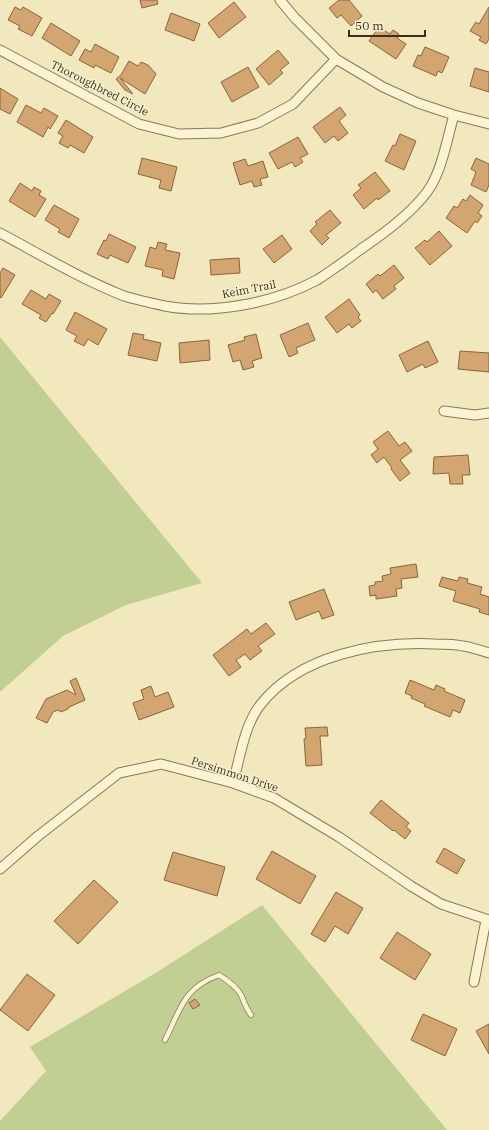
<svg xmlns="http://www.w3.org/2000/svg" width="489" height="1130" viewBox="0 0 489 1130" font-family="'IBM Plex Serif',serif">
  <rect width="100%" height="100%" fill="#f1e8be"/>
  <path fill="#c1d092" d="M0,337L202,583L126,605L63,636L0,692Z
    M262,905L447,1130H0V1121L46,1071L30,1047L154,974Z"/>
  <path fill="#d2a571" stroke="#8c6439" d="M140,0H157L158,4L142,8Z
    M339,0H349L362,16L351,26L341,15L337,18L329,8Z
    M234,2L246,17L219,38L208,23Z
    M15,7L21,10L23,7L42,18L32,36L18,29L20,26L8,20Z
    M489,7V39L486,44L479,40L481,37L470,31L476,22L479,24Z
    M171,13L200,24L194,41L165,30Z
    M51,23L80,41L71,56L42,38Z
    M379,27L390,34L393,30L399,34L397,38L406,44L396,59L369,41Z
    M95,44L119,57L111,73L95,65L94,68L79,60L85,49L91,52Z
    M425,47L449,57L442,73L438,71L436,76L413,66L418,55L421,56Z
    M278,50L289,63L280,70L283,73L269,85L256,69Z
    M129,61L138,66L141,62L148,65L156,74L145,94L120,78L133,94L125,90L116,79L121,75Z
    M248,67L259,87L232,102L221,82Z
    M475,68L489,72V92L470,86Z
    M0,88L18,99L10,114L0,109Z
    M26,105L41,113L44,108L58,116L50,129L48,127L43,137L17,122Z
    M340,107L346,115L339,121L348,133L338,141L334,136L325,143L313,127Z
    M66,120L93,137L84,153L70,145L68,148L59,143L63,136L58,133Z
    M400,134L416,141L404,170L385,161L393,145L395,146Z
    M298,137L308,154L300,158L303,162L295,167L292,162L278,169L269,153Z
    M142,158L177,167L171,191L159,188L161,180L138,174Z
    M476,158L489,164V185L486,192L471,185L476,172L471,169Z
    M245,159L248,166L263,161L268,177L260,179L262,185L254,187L252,181L240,185L233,163Z
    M375,172L390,191L378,200L377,198L364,209L353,195L361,188L358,185Z
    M20,183L32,191L34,187L41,191L39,195L46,199L35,217L9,201Z
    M470,195L483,205L478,213L482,216L477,223L475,221L467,233L446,218L454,206L457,208L463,199L466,201Z
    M54,205L79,219L69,238L58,232L60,229L45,220Z
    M330,210L341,223L326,235L329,238L322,245L310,231L317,224L315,222Z
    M439,231L452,246L430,265L415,248L425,240L427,242Z
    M109,234L136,247L128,263L110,255L108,259L97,254L104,240L106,241Z
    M282,235L292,249L274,263L263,249Z
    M158,242L167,244L165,250L180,253L174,279L162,276L163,270L145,266L150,247L156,249Z
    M239,258L240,273L211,275L210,260Z
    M394,265L404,278L394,286L396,289L383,299L376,290L373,293L366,284L378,274L380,276Z
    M3,268L15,275L1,298L0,297V273Z
    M31,290L46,299L49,294L61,301L53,314L52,313L46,322L39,318L41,315L22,304Z
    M349,299L360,315L358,317L361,321L352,328L349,324L337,333L325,317Z
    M75,312L107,329L98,345L88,339L84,346L74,341L77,336L66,330Z
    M308,323L315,340L296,348L298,353L289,357L280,335Z
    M133,333L144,335L143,339L161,343L157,361L128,355Z
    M256,334L262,358L252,361L254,367L243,370L240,360L233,362L228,345L245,340L244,337Z
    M209,340L210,360L180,363L179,343Z
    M428,341L438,362L425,368L423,364L407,372L399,355Z
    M460,351L489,353V372L458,369Z
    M388,431L399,446L405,442L412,451L400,460L410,473L400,481L391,469L392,468L384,457L377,463L371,455L378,449L373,442Z
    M468,455L470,475H462L463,484H450L449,473L433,474L434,457Z
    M416,564L418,577L401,579L402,588L396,589L397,596L376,599V595L370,596L369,586L375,585V582L383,581L382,576L391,574L390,568Z
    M442,577L458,581L459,577L468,579L467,583L482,587L480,594L489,597V615L479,612L480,609L453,601L456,591L439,586Z
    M324,589L334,615L322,619L319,611L296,620L289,602Z
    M266,623L275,634L258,646L262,651L250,660L245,654L236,660L241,667L229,676L213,655L247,629L251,634Z
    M76,678L85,700L69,707L68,709L61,712L58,710L53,712L47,723L36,718L46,699L67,690L76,695L70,681Z
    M410,680L434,690L436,685L445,689L444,691L465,700L460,713L453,710L450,717L424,706L425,704L411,698L412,696L405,693Z
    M151,686L155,697L168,692L174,707L139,720L133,703L144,699L141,690Z
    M327,727L328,736H320L322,765L306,766L304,739L306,738L305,728Z
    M381,800L409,823L406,827L411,831L405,839L394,830L393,831L370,813Z
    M444,848L465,860L457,874L436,862Z
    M272,851L316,876L300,904L256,879Z
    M173,852L225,867L217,896L164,880Z
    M94,880L118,902L78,944L54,921Z
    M336,892L363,908L348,934L335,926L325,942L311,934Z
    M397,932L431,954L415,980L380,958Z
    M27,974L55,995L28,1031L0,1010Z
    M195,999L200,1005L193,1009L189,1003Z
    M423,1014L457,1029L445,1056L411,1040Z
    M489,1024V1054L476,1031Z"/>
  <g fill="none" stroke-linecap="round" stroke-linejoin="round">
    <defs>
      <path id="service" d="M165,1040C181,1009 183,988 219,975C227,980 237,987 241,995C245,1003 245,1007 251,1015"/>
      <path id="minor" d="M280,0L295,18L336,59L383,87L418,103L454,115L489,124
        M0,50L139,124L179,134L221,133L258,123L293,104L336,59
        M0,233C41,255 81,279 124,296C137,300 151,303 165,306C213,315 274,303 317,280C333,270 349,258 364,247C386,232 417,209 431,186C443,165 447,139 454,115
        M444,411L475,415L489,413
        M233,783C240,758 244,725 261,704C300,655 376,641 435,644C444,644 454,644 463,646C471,647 480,650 489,653
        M0,869L38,836L119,773L161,764L233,783L274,798L339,837L411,886L441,904L489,920
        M474,982L486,920"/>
    </defs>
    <use href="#service" stroke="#8b7856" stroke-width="6"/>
    <use href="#minor" stroke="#8b7856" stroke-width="11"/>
    <use href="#service" stroke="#fbf4d2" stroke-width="4.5"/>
    <use href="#minor" stroke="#fbf4d2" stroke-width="9"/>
  </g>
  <g text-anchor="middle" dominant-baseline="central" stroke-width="3" stroke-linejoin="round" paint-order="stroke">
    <g font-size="11" fill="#392d1b" stroke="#f8f1cf">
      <text transform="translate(100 88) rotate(27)">Thoroughbred Circle</text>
      <text transform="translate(249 289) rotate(-11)">Keim Trail</text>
      <text transform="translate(235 774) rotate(18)">Persimmon Drive</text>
    </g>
  </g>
  <path d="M349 30v6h76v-6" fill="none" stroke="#392d1b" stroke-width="2"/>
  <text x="355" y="30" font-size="12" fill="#392d1b" stroke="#f8f1cf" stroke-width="3" paint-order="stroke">50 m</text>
</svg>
